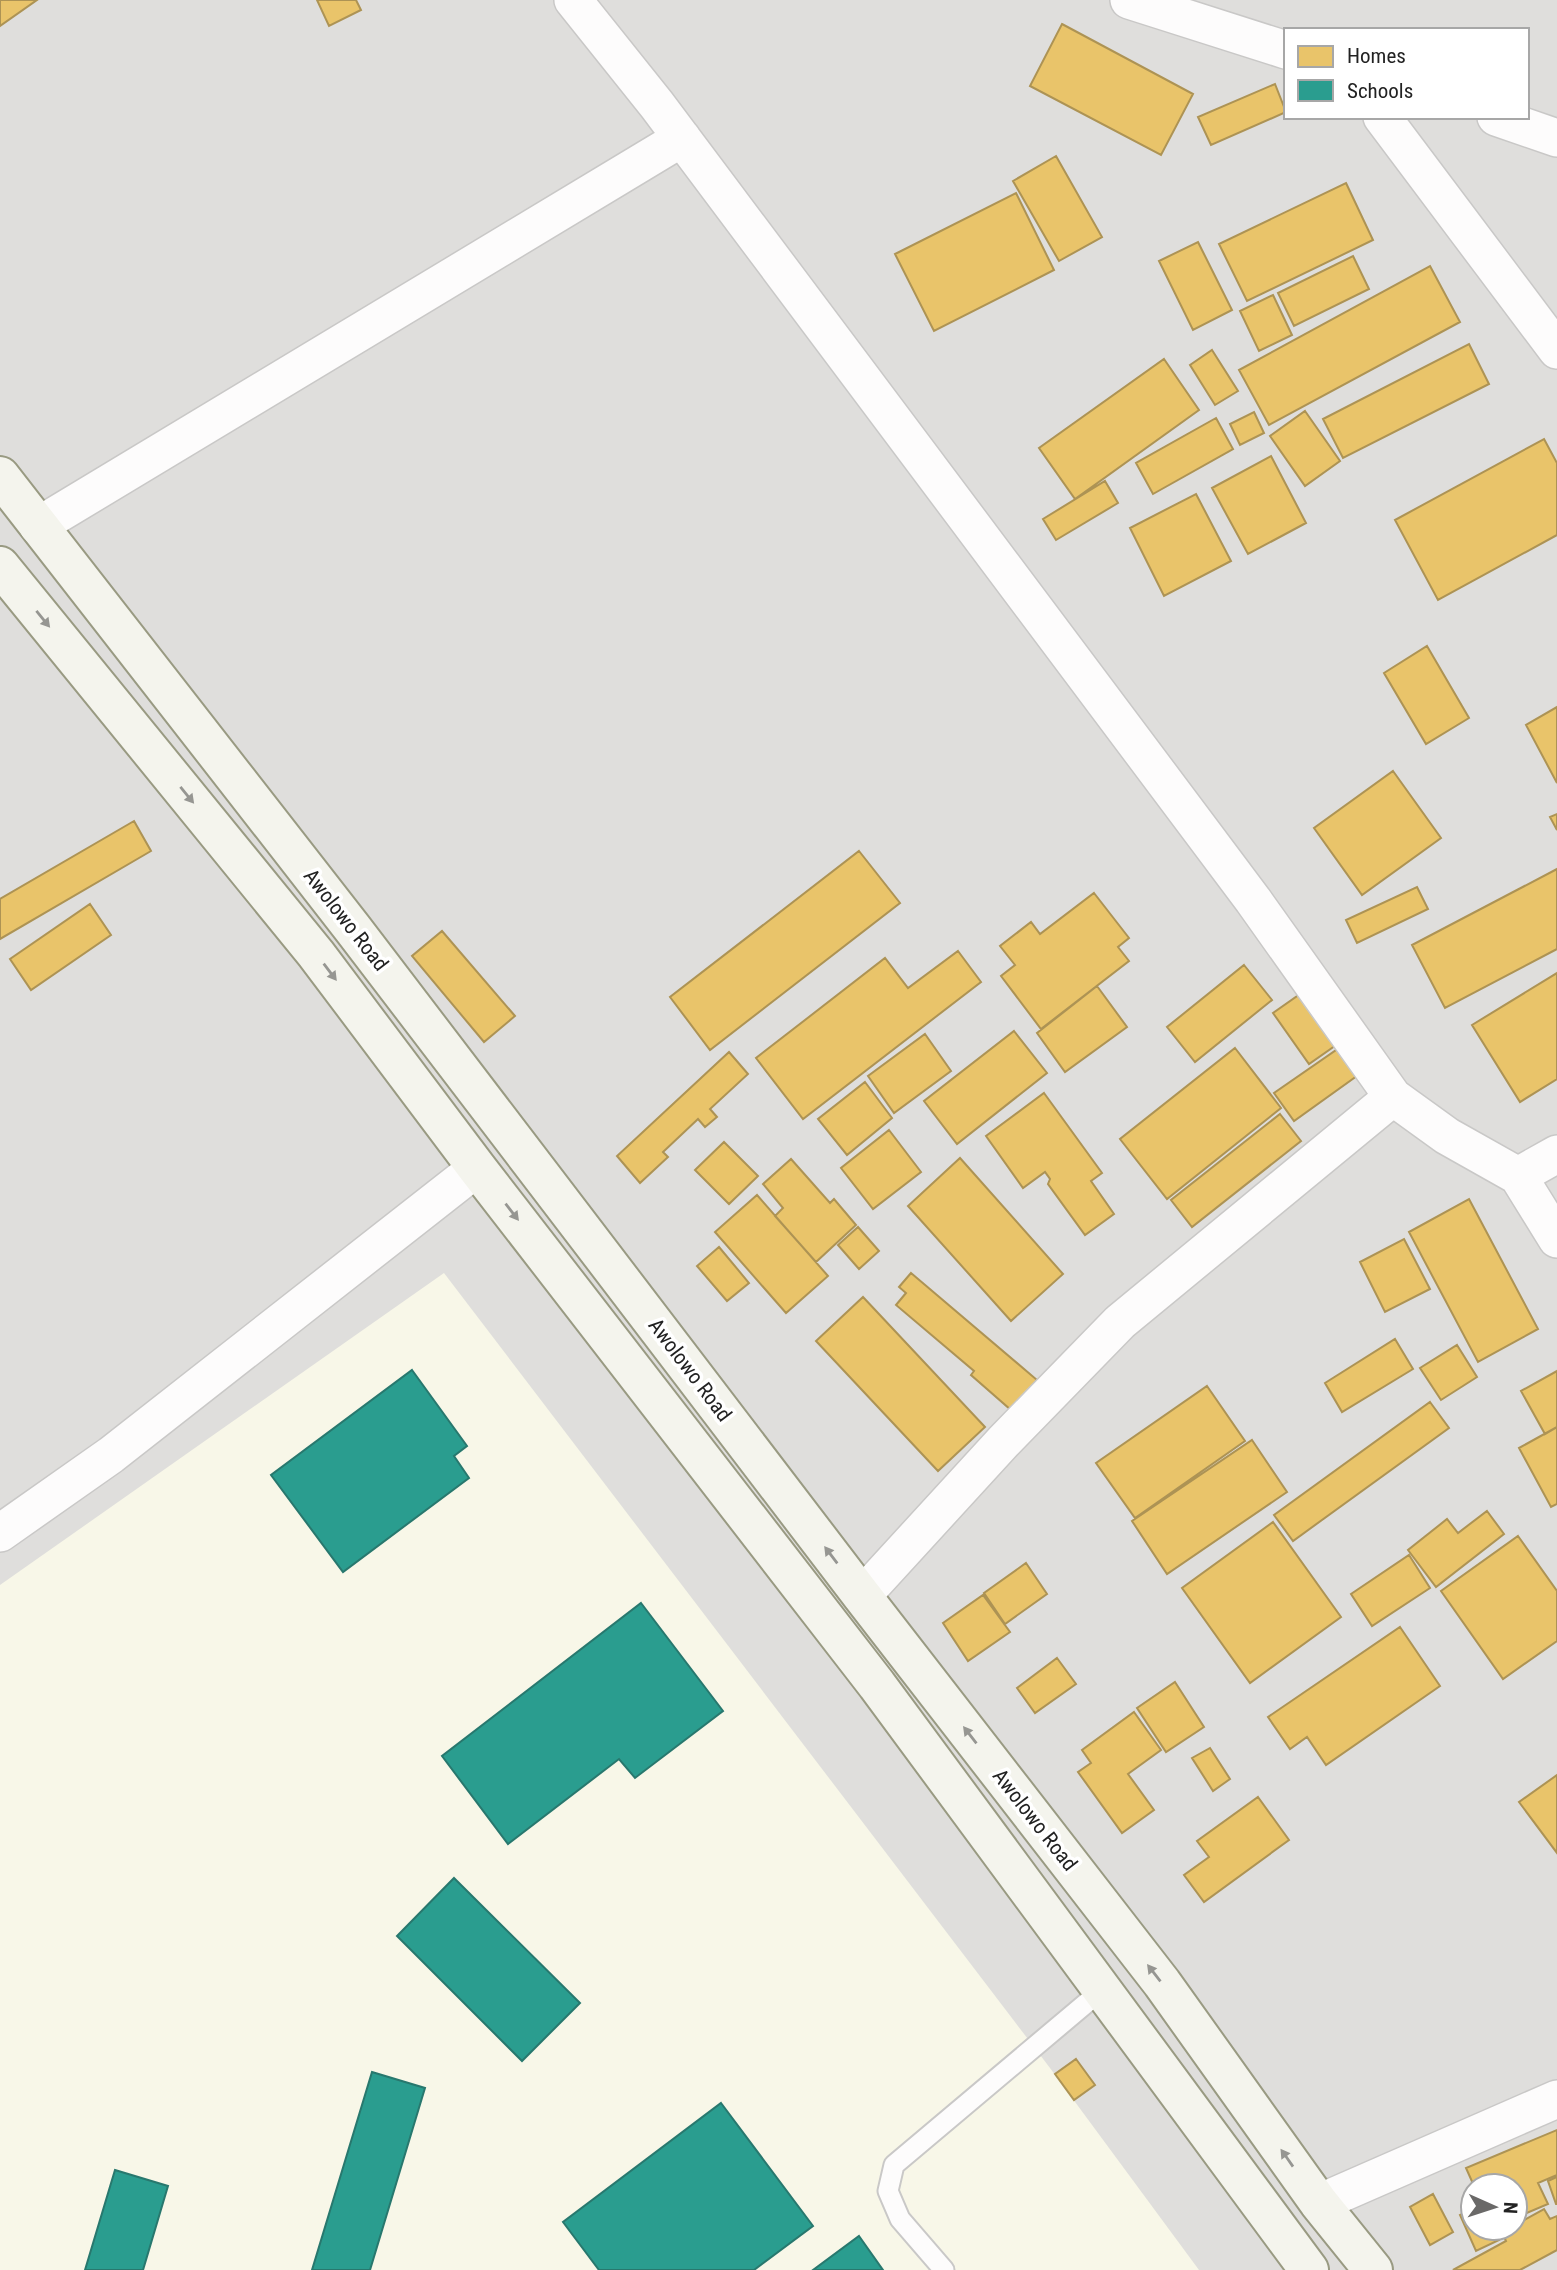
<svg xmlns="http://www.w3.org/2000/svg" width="1557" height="2270" viewBox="0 0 1557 2270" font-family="'Roboto Condensed',sans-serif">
  <rect width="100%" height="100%" fill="#f0eeeb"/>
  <path fill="#dfdedc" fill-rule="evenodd" d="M0,0H1557V2270H0ZM1286,30H1527V117H1286ZM1473,2186H1515V2228H1473Z"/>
  <path fill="#f8f7e8" d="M444,1273L1050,2068L1199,2270H0V1585Z"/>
  <path fill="#e9c46a" stroke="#ad9354" stroke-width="2" d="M0,0H37L0,26Z
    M317,0H356L361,10L329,26Z
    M1062,24L1193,94L1161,155L1030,86Z
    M1275,84L1286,112L1211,145L1198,117Z
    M1056,156L1102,237L1059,261L1013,181Z
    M1346,183L1373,240L1247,301L1219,244Z
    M1016,193L1054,270L934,331L895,254Z
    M1198,242L1232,310L1193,330L1159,261Z
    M1353,256L1369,289L1294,326L1278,293Z
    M1430,266L1460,322L1269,425L1239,370Z
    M1273,295L1292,335L1259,351L1240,311Z
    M1469,344L1489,384L1343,458L1323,419Z
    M1212,350L1238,391L1215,405L1190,365Z
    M1164,359L1199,410L1075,499L1039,448Z
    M1305,411L1340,461L1305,486L1270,436Z
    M1254,412L1264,433L1240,445L1230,424Z
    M1216,418L1233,449L1153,494L1136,463Z
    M1544,439L1557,463V535L1438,600L1395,520Z
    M1271,456L1306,523L1248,554L1212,488Z
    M1105,481L1118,503L1056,540L1043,519Z
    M1196,494L1231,561L1164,596L1130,528Z
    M1427,646L1469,718L1426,744L1384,673Z
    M1557,707V783L1526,725Z
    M1393,771L1441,838L1362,895L1314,828Z
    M1557,814V830L1550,817Z
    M134,821L151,851L0,939V899Z
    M859,851L900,903L710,1050L670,997Z
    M1557,869V949L1445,1008L1412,945Z
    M1417,887L1428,909L1357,943L1346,920Z
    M1094,893L1129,938L1118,947L1129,961L1041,1029L1001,976L1015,965L1000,946L1031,922L1040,934Z
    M90,904L111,935L31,990L10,959Z
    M442,931L515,1016L484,1042L412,956Z
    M958,951L981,982L803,1119L756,1058L885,958L908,988Z
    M1244,965L1272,1000L1195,1062L1167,1027Z
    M1557,973V1079L1520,1102L1472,1025Z
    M1097,986L1127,1027L1065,1072L1037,1033Z
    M1303,992L1339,1043L1309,1064L1273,1013Z
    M1014,1031L1047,1073L957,1144L924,1101Z
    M925,1034L951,1071L894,1113L868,1076Z
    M1342,1046L1361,1073L1294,1121L1274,1093Z
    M1235,1048L1281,1108L1167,1199L1120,1139Z
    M729,1052L748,1074L710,1109L717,1117L705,1127L698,1119L663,1152L668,1157L640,1183L617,1156Z
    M865,1082L892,1118L847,1155L818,1119Z
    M1044,1093L1102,1173L1091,1181L1114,1214L1085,1235L1048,1184L1050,1179L1045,1172L1023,1188L986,1136Z
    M1280,1114L1301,1141L1192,1227L1171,1200Z
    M889,1130L921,1172L873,1209L841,1168Z
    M724,1142L758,1176L729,1204L695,1170Z
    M960,1158L1063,1274L1011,1321L908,1206Z
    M791,1159L830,1203L834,1199L856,1225L816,1262L775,1216L783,1208L763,1184Z
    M757,1195L828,1276L786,1313L715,1232Z
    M1469,1199L1538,1329L1478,1362L1409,1232Z
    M858,1227L879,1251L859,1269L838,1245Z
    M1404,1239L1430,1289L1385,1312L1360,1262Z
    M719,1247L749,1283L727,1301L697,1266Z
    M911,1273L1037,1380L1011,1410L971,1375L974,1371L896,1305L906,1293L899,1287Z
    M863,1297L985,1427L938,1471L816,1341Z
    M1395,1339L1413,1369L1342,1412L1325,1383Z
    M1457,1345L1477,1377L1441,1400L1420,1368Z
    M1557,1371V1427L1545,1434L1521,1391Z
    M1207,1386L1245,1441L1135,1518L1096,1463Z
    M1430,1402L1449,1428L1293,1541L1274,1515Z
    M1557,1427V1504L1551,1507L1519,1448Z
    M1252,1440L1287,1492L1167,1574L1132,1521Z
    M1487,1511L1504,1534L1436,1587L1408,1550L1447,1519L1458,1533Z
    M1273,1522L1341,1617L1250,1683L1182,1588Z
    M1518,1536L1557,1591V1641L1503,1679L1441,1591Z
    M1409,1555L1430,1588L1372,1626L1351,1594Z
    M1026,1563L1047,1594L1005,1624L984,1593Z
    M983,1595L1010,1632L968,1661L943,1623Z
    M1400,1627L1440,1686L1326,1765L1307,1737L1290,1749L1268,1717Z
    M1057,1658L1076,1684L1035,1713L1017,1688Z
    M1175,1682L1204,1727L1166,1752L1137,1708Z
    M1134,1712L1161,1750L1128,1774L1154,1810L1122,1833L1078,1772L1091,1763L1082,1750Z
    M1210,1748L1230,1779L1213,1791L1192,1758Z
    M1557,1775V1853L1519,1802Z
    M1258,1797L1289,1840L1204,1902L1184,1875L1209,1857L1197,1841Z
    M1076,2059L1095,2085L1074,2100L1055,2074Z
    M1557,2130V2175L1538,2183L1548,2204L1515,2218V2186H1474L1466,2168Z
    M1557,2177V2204H1556L1548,2181Z
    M1433,2194L1453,2232L1430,2245L1410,2207Z
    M1473,2209V2228H1494L1499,2240L1476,2251L1460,2215Z
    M1544,2209L1550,2219L1557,2216V2250L1520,2270H1453L1506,2241L1502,2232L1509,2228H1515V2225Z"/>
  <path fill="#2a9d8f" stroke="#28786e" stroke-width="2" d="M412,1370L467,1446L454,1456L469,1478L343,1572L271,1475Z
    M641,1603L723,1711L635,1778L619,1759L508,1844L442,1756Z
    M454,1878L580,2003L522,2061L397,1936Z
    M372,2072L425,2088L370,2270H312Z
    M721,2103L813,2226L754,2270H599L563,2222Z
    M115,2170L168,2186L143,2270H85Z
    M859,2236L883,2270H813Z"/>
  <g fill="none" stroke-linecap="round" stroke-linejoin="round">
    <defs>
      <path id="lane" d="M944,2270L900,2219L888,2191L894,2165L1103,1989"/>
      <path id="street" d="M573,0L657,105L1253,900L1393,1097L1447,1136L1518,1176L1557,1239
        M1129,0L1286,50
        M1382,117L1557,350
        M1496,117L1557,138
        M38,526L682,138
        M1518,1176L1557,1154
        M0,1533L111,1455L477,1168
        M862,1596L1003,1442L1120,1322L1393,1097
        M1319,2203L1557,2099"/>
      <path id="secondary" d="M0,476L353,929L862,1596L1162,1983L1319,2203L1373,2270
        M0,566L316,954L477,1168L877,1685L1309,2270"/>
    </defs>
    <use href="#lane" stroke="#c9c8c7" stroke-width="23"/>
    <use href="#street" stroke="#c9c8c7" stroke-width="40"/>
    <use href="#secondary" stroke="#999a82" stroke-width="42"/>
    <use href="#lane" stroke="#fdfcfc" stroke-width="19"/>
    <use href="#street" stroke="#fdfcfc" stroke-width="37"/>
    <use href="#secondary" stroke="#f4f4ed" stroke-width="38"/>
  </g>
  <defs><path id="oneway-solid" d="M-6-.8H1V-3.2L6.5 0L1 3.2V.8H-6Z" transform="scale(1.75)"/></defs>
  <g fill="#969692">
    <use href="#oneway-solid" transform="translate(43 619) rotate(51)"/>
    <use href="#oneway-solid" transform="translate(187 795) rotate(51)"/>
    <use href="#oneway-solid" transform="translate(330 972) rotate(53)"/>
    <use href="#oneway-solid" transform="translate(512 1212) rotate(52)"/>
    <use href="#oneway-solid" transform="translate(831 1555) rotate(-127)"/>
    <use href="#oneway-solid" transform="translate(970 1735) rotate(-128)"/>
    <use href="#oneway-solid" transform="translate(1154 1973) rotate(-128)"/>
    <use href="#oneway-solid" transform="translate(1287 2158) rotate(-125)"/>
  </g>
  <g text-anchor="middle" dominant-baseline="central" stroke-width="7" stroke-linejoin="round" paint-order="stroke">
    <g font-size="21" fill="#222" stroke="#fff">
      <text transform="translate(346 920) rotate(52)">Awolowo Road</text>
      <text transform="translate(690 1370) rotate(53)">Awolowo Road</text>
      <text transform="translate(1035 1820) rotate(52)">Awolowo Road</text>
    </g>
  </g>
  <rect x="1284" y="28" width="245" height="91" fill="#ffffff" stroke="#a7a7a7" stroke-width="2"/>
  <rect x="1298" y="46" width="35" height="21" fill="#e9c46a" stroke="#a7a7a7" stroke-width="2"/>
  <text x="1347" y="63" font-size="21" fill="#222222">Homes</text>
  <rect x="1298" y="80" width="35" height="21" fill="#2a9d8f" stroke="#a7a7a7" stroke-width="2"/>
  <text x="1347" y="98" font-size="21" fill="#222222">Schools</text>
  <g transform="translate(1494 2207) rotate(93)"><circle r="33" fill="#ffffff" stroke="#a7a7a7" stroke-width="2"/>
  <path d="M0-5L12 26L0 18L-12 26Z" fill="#6a6968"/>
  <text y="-10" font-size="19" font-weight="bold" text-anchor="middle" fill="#222222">N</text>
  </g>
</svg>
